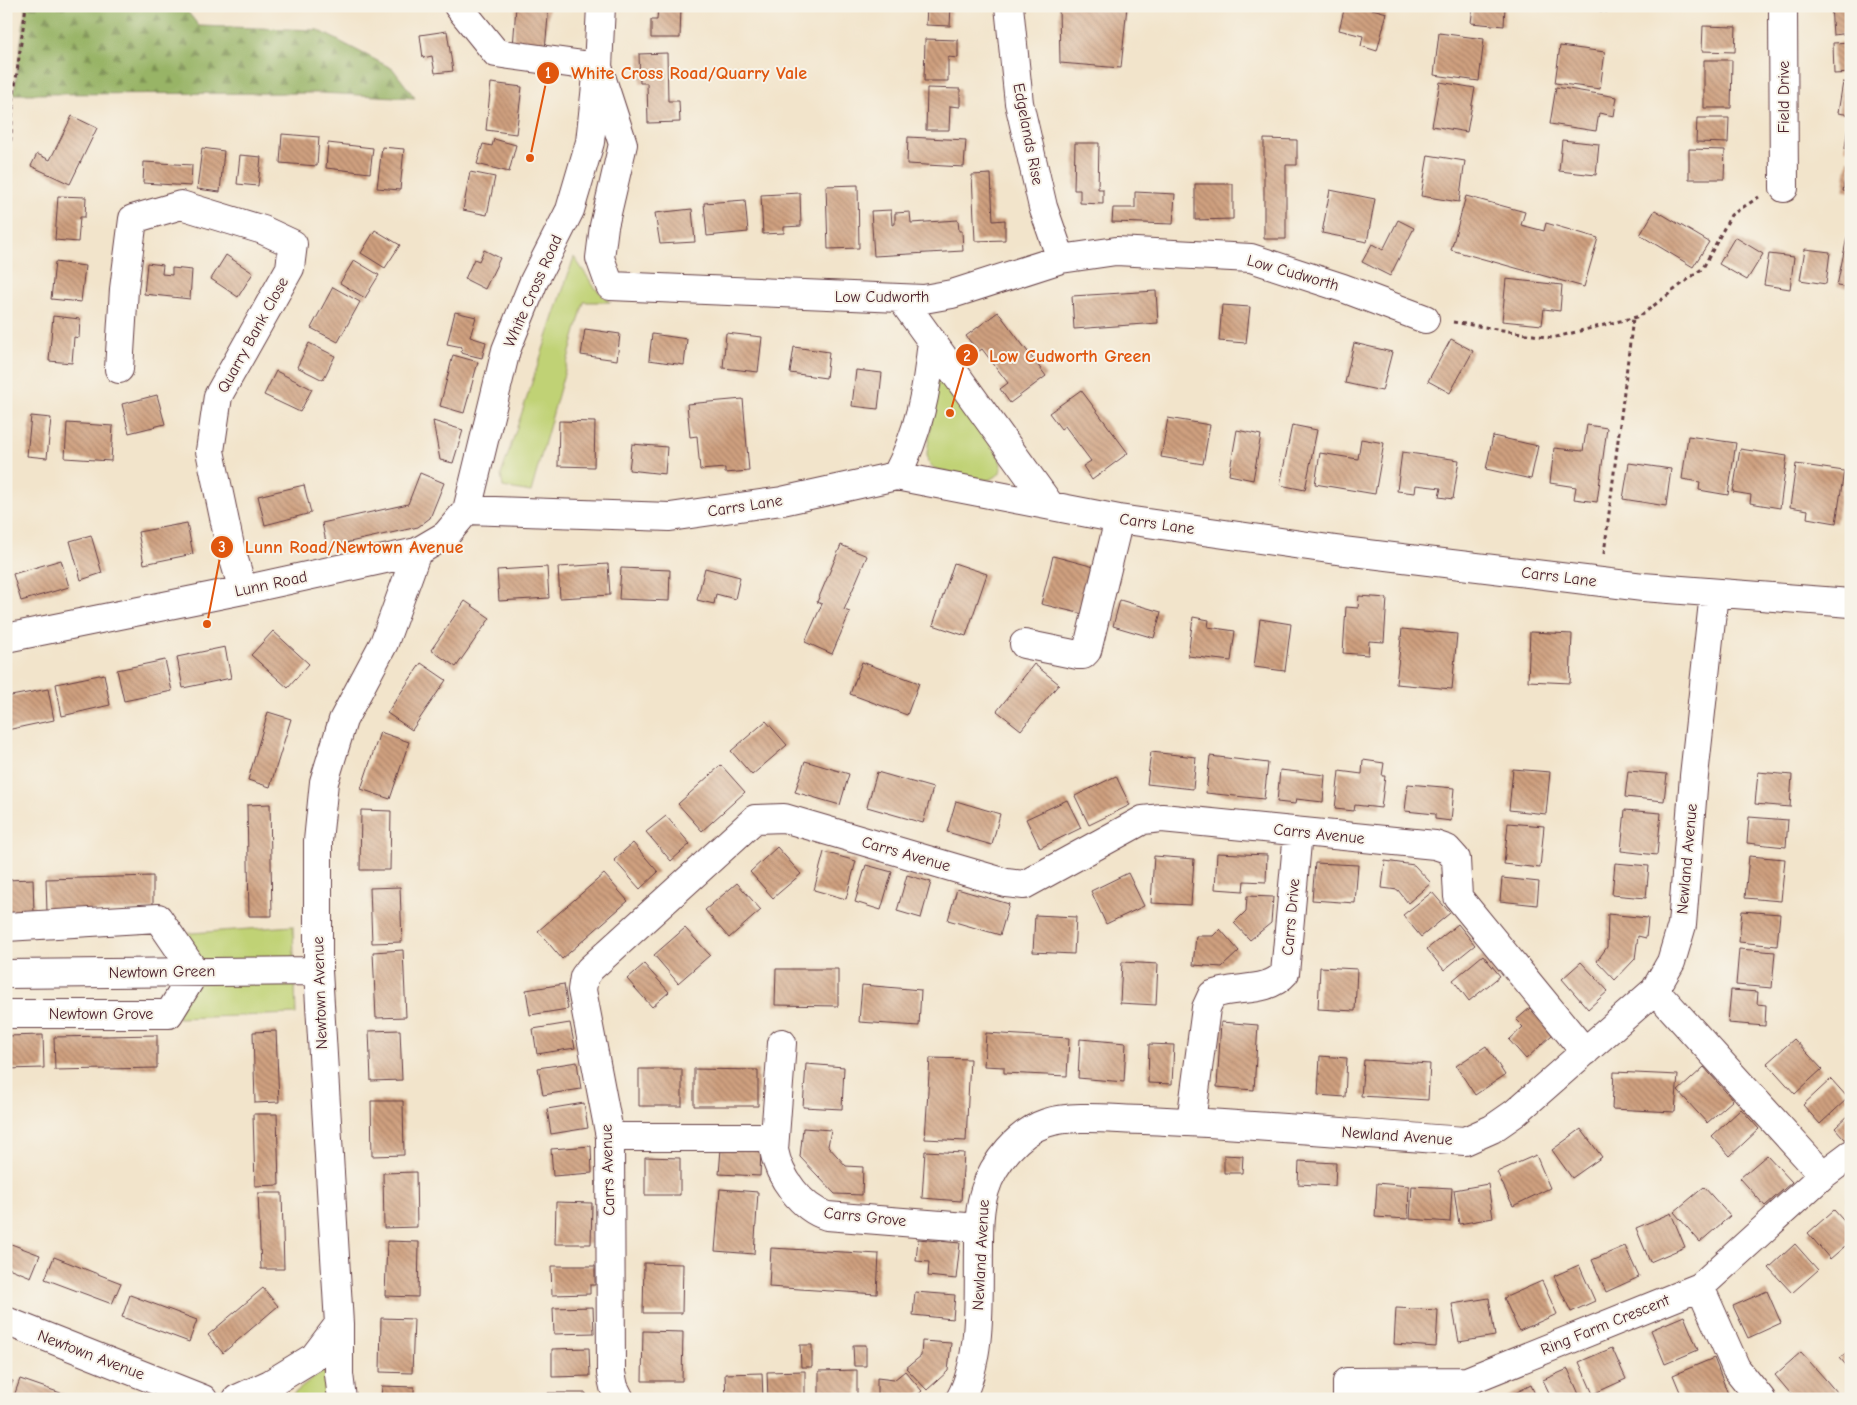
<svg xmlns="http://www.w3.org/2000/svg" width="1857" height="1405" viewBox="0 0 1857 1405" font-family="'Comic Neue',sans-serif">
  <defs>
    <pattern id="forest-firs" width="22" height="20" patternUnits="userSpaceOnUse" patternTransform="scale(1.25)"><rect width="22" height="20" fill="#98b466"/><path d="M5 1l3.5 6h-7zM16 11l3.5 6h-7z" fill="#7e9254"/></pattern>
    <pattern id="building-back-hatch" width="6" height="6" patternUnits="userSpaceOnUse" patternTransform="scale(1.25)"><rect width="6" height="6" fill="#cfa07f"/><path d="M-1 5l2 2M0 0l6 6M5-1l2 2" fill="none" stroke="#aa8268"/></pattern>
  </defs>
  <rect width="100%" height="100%" fill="#f7f3e8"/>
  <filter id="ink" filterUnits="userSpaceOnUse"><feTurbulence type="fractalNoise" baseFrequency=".02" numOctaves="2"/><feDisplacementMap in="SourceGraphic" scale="10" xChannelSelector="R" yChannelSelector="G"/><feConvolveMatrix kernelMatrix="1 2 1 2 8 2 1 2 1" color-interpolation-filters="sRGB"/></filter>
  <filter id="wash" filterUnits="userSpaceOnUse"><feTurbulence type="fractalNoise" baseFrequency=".0096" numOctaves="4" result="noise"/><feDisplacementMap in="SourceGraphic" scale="20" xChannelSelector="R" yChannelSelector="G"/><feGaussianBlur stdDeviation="1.12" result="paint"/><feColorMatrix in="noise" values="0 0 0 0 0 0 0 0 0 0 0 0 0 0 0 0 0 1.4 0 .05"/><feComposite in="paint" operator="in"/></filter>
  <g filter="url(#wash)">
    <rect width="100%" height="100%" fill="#f2e4cb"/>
    <path fill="#c0d275" stroke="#857850" d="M574,257L595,288L610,302H584L531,492L503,487L501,475Z
      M938,373L998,455C1004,468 1002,476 988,480L935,469L928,462L927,453Z
      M293,926L296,1014L178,1018L177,934Z
      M324,1370L330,1399H287Z"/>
    <path fill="url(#forest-firs)" stroke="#716a48" d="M26,6H183L199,26L318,30L393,69L415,98L320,93L14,94Z"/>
    <g id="blocks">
      <path fill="url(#building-back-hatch)" d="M516,6H549L545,50L513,48Z
        M658,6H681L680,38H651V20H657Z
        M927,6H951L950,26L926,25Z
        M1059,6H1127L1121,68L1060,63Z
        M1345,6H1361L1387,13L1377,51L1361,46L1363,36L1339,30Z
        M1473,6H1505L1504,26L1471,23Z
        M1573,6H1608L1607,12Z
        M1831,6H1851V33L1833,35Z
        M1703,26L1736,27L1735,52L1702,51Z
        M447,31L453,71L435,73L432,56L423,58L420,35Z
        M1439,33L1484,39L1479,81L1434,75Z
        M925,39L958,40V58L948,57V81H924Z
        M1851,42V73L1834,74L1833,43Z
        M1560,46L1605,52L1600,89L1555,83Z
        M667,53L668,101H679L680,122L648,123L647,83H640L639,54Z
        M1704,60H1732L1731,108H1704Z
        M1440,82L1475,88L1467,132L1432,126Z
        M1843,82L1851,83V115L1838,113Z
        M491,83L522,87L516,134L486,130Z
        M1556,87L1617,97L1614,116L1599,113L1596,131L1550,124Z
        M927,88L960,89V107L950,106L949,130H926Z
        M72,116L97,128L70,184L31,166L37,154L50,160Z
        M1697,118H1729L1728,143L1696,142Z
        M1848,124H1851V150L1845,149Z
        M282,134L319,137L317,166L280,163Z
        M908,137L966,140L964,167L907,164Z
        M494,139L516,145L509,172L477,164L483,144L492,146Z
        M1264,139L1297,140V165H1286V239H1264Z
        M1562,140L1599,144L1596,175L1559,171Z
        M328,143L373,148L370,173L326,168Z
        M1075,143H1099L1098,189H1103V204L1080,203V190H1074Z
        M382,147L404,149L400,190L377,188Z
        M202,148L224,151L220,192L197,189Z
        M1689,149L1725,150L1724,179H1689Z
        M240,155L261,157L258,186L237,184Z
        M1428,155L1465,161L1459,202L1421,196Z
        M1848,160H1851V192L1843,191Z
        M144,162L192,165L191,186L143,183Z
        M470,172L495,177L487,215L463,210Z
        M991,174L993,221L1005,220V240L975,241L972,175Z
        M1195,184H1233V219L1195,220Z
        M858,185L859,248L828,249L826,186Z
        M1330,190L1375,199L1367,242L1322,233Z
        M1135,192L1175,194L1173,224L1112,222L1113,208H1135Z
        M800,193L801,226L784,227V233L763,234L761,195Z
        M58,196L86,197L85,217H80L78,242L55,240Z
        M1466,196L1525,212L1521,225L1544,231L1546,223L1598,238L1584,287L1451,250Z
        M745,200L748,232L707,236L704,203Z
        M692,209L695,242L660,244L655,213Z
        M891,210L892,225L895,224V213L910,212L911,223L958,220L959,231H962L963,251L874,256L871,211Z
        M1655,210L1709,242L1693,267L1640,235Z
        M1398,220L1414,228L1390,276L1362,262L1372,244L1383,250Z
        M375,230L400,245L385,268L361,253Z
        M1735,237L1763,254L1747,280L1719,264Z
        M1847,237H1851V288L1837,286Z
        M1805,249L1830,252L1826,284L1800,280Z
        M484,250L500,258L485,289L465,279L474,259L479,261Z
        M1769,254L1794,257L1790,289L1764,285Z
        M226,255L253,273L238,297L211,279Z
        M354,260L379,275L365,298L340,283Z
        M55,262L85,266L81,302L51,299Z
        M147,263L163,265L162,274L172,275V268L192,270L190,299L144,294Z
        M1506,279L1562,285L1560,311L1544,309L1542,325L1502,321Z
        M333,287L360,302L338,342L311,328Z
        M1156,291L1158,323L1074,329L1072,296Z
        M1222,305L1250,307L1246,343L1219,341Z
        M455,312L476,317L470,337L486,342L482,358L461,353L462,347L447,344Z
        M998,312L1046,376L1010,403L1000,389L1008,383L982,349L978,352L966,336Z
        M53,316L80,319L79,338L74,337L72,363L49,361Z
        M585,329L620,334L617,360L581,355Z
        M726,333L762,337L758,372L723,368Z
        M652,334L687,339L684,365L649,360Z
        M1451,339L1473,351L1450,393L1428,381Z
        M309,343L335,356L323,380L297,367Z
        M1354,343L1392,352L1382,391L1345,383Z
        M794,347L829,352L826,378L790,373Z
        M453,355L478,362L464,413L440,406Z
        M856,370L882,373L878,409L852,406Z
        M276,371L312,389L300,412L264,395Z
        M1081,390L1128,453L1092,480L1083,466L1091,461L1065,426L1061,429L1049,413Z
        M157,395L165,424L129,433L122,404Z
        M743,399L749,471L725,473V468L700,470L697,436L690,437L687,404Z
        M31,416L51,418L47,458L27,456Z
        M1168,418L1210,425L1203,464L1161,457Z
        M433,421L463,430L453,463L440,460Z
        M559,421L595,422L594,467L558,466Z
        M67,423L113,426L111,461L65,458Z
        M1292,425L1317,430L1305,490L1280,485Z
        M1587,425L1607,428L1597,502L1574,499L1576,487L1550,483L1554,448L1583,451Z
        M1237,430L1261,435L1253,480L1229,475Z
        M1493,436L1538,446L1531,479L1486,469Z
        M1688,436L1736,443L1728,495L1699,490L1700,482L1682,479Z
        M1361,439L1384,443L1375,494L1315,484L1320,453L1358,459Z
        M632,444L667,447L665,474L629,470Z
        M1740,449L1787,456L1780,508L1750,503L1751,495L1733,492Z
        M1402,452L1459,460L1453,499L1439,497L1441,488L1416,485L1415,493L1397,491Z
        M1629,463L1671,469L1666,506L1623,499Z
        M1796,464L1844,471L1836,523L1807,518L1808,510L1790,507Z
        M420,473L444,483L430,518L418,527L327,547L322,523L408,504Z
        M304,485L311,513L265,525L258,496Z
        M187,523L193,554L144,564L138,532Z
        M91,535L102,573L81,580L70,541Z
        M841,545L867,556L844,610L850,612L832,654L805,642L822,604L817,602Z
        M1053,556L1098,568L1087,615L1041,604Z
        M61,560L69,587L21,601L13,574Z
        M954,563L987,574L966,636L933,625Z
        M608,564L610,595L560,598L558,567Z
        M547,567L549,598L499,601L497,570Z
        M621,568L670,570L669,601L619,599Z
        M705,568L740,577L735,599L716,594L714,604L697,600Z
        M1359,596L1387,598L1384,642L1369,641L1368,655L1343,653L1346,607L1358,608Z
        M1120,600L1161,612L1154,638L1113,626Z
        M465,601L490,618L456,667L431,650Z
        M1193,617L1209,620L1208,627L1235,631L1231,661L1188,656Z
        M1260,619L1291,624L1285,671L1254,667Z
        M1402,629L1457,634L1452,689L1396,684Z
        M273,631L309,664L288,688L251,655Z
        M1530,632L1572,634L1570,683L1528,681Z
        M225,647L231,678L183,688L177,657Z
        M165,660L172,691L124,701L117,670Z
        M862,662L919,683L907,715L850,694Z
        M421,663L446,680L412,730L387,713Z
        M1034,664L1059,684L1021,730L997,711Z
        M104,674L110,705L62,716L56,684Z
        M48,689L54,720L7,730L6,697Z
        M268,712L291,719L270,787L248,780Z
        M766,721L787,745L752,775L731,751Z
        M380,732L409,742L390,799L361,789Z
        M1151,752L1196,757L1193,789L1147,784Z
        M1210,756L1268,763L1264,799L1206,793Z
        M1363,760L1384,763L1382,776H1385L1381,808L1355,805L1354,811L1335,809L1339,771L1362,774Z
        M805,761L849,774L840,805L795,792Z
        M721,765L745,792L702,831L678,804Z
        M1513,769L1550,772L1546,814L1509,810Z
        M1280,770L1325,775L1323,802L1296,799L1295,804L1277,802Z
        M1628,771L1667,774L1664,801L1625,797Z
        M877,772L933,788L923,823L867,807Z
        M1758,772L1792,775L1790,807L1755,804Z
        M1116,776L1130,805L1089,825L1075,796Z
        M1408,784L1454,788L1451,821L1435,819V814L1405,811Z
        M1067,800L1081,828L1040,848L1026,819Z
        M956,801L1000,814L992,845L947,832Z
        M270,804L272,916H249L247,805Z
        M361,810L391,811L390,870H360Z
        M1625,810L1661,813L1657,855L1621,851Z
        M666,816L690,844L671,861L646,832Z
        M1749,817L1788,820L1786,847L1747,843Z
        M1508,823L1544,826L1540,868L1504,864Z
        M633,843L658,872L640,889L614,860Z
        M777,847L801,874L773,898L750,872Z
        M824,852L856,861L846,899L814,890Z
        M1217,853L1267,855L1266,882L1244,881L1243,891L1215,889Z
        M1154,856L1194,859L1191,905L1151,903Z
        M1749,856L1785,859L1781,901L1745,898Z
        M1385,861L1414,865L1431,883L1408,903L1398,890L1382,888Z
        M1315,863L1358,865L1355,903L1312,900Z
        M1615,863L1649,866L1646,898L1612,895Z
        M866,865L892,872L881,910L855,902Z
        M1128,873L1144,906L1106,924L1091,891Z
        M604,874L628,901L562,959L538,931Z
        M907,875L931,882L921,918L897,911Z
        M153,876V909L47,912L46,879Z
        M1502,878L1539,882L1537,905L1500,901Z
        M33,879L34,912L6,913V880Z
        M737,883L761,910L729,938L705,910Z
        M400,887L402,942L372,943L370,888Z
        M957,889L1009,904L1000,935L948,920Z
        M1432,892L1450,913L1421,937L1403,915Z
        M1247,896L1273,897L1271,923L1250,940L1234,923L1246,911Z
        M1742,911L1780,914L1777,946L1739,942Z
        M1608,914L1648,918L1646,938L1638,936L1635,959L1615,980L1597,961L1607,947Z
        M1035,915L1076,917L1074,954L1033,952Z
        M1458,924L1475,945L1444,970L1427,949Z
        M685,928L710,955L678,983L654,955Z
        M1220,929L1239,951L1222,967L1193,965L1196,936H1213Z
        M1739,949L1775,952L1772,988L1736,985Z
        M403,950L406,1017L376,1018L373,952Z
        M1483,955L1500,976L1469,1001L1453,980Z
        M1122,962L1158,964L1156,1005L1120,1003Z
        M1581,962L1608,991L1588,1009L1562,979Z
        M644,964L669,992L652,1007L627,979Z
        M1320,967L1357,969L1355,1011L1318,1009Z
        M776,969H838V1006L775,1005Z
        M564,984L568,1009L530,1015L526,990Z
        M862,985L921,990L919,1026L859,1022Z
        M1731,990L1758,992L1757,1004L1766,1005L1765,1026L1728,1023Z
        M1530,1008L1553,1034L1526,1059L1509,1040L1523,1027L1516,1020Z
        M1221,1022L1258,1025L1254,1090L1217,1087Z
        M570,1023L575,1048L537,1054L533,1029Z
        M400,1030L402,1080L371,1081L369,1031Z
        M276,1031L279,1102L255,1103L253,1032Z
        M986,1033L1069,1038L1067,1076L1004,1073V1067L984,1066Z
        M43,1035L44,1068L6,1069V1036Z
        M157,1035V1068L55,1070L54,1037Z
        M1080,1039L1126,1043L1124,1082L1078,1078Z
        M1794,1039L1822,1069L1795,1094L1767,1063Z
        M1149,1044L1174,1045L1172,1084L1148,1083Z
        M1486,1046L1505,1075L1475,1095L1456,1066Z
        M1320,1056L1347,1058L1345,1097L1318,1095Z
        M930,1058L970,1059L966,1141L925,1139Z
        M1364,1060L1430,1064L1428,1100L1361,1096Z
        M577,1062L581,1089L543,1095L538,1068Z
        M806,1064L844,1067L842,1109L803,1107Z
        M1704,1067L1733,1100L1707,1123L1678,1091Z
        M639,1069H682V1106H639Z
        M694,1069L758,1070V1106H694Z
        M1614,1072L1678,1075L1675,1112L1612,1109Z
        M1831,1079L1848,1098L1820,1124L1803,1105Z
        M371,1101H403L404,1155L372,1156Z
        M584,1103L588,1128L551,1134L547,1109Z
        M1741,1109L1759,1129L1730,1156L1712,1136Z
        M1851,1113V1146L1835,1128Z
        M253,1114H277L279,1185L255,1186Z
        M803,1128L831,1130L828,1146L846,1166L863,1167L862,1195L835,1194L800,1157Z
        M1581,1129L1602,1157L1572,1178L1552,1150Z
        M591,1146L592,1173L553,1176L551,1149Z
        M721,1149L761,1150L760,1176L719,1174Z
        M925,1151L964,1153L961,1201L922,1198Z
        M1224,1155L1243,1156L1242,1173H1224Z
        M1536,1155L1550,1188L1513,1206L1497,1172Z
        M1767,1155L1792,1182L1765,1206L1740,1178Z
        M645,1157L680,1158V1195H645Z
        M1299,1161L1336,1163L1335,1186L1298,1184Z
        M416,1172L417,1227L384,1228L383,1173Z
        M1377,1183L1409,1186L1408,1219L1375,1217Z
        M1488,1184L1493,1218L1459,1224L1454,1190Z
        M1412,1186L1452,1188L1450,1222L1410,1219Z
        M1704,1187L1730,1216L1700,1242L1674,1212Z
        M720,1189L758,1192L754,1254L715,1251Z
        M258,1193H282L284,1269H261Z
        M1851,1196V1206L1846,1200Z
        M556,1202L592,1203L591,1244H555Z
        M1834,1210L1851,1229V1241L1830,1259L1808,1233Z
        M1671,1213L1685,1247L1650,1262L1636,1228Z
        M918,1239L960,1243L956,1279L928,1276L929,1262L916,1261Z
        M387,1241L419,1242L418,1297L385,1296Z
        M6,1242L40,1255L31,1277L6,1267Z
        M1795,1244L1818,1270L1792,1293L1769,1268Z
        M1625,1246L1639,1277L1606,1292L1592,1260Z
        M771,1248L879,1254L877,1294L769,1287Z
        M54,1257L121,1283L112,1304L45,1279Z
        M644,1263L683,1264L682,1313H643Z
        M1579,1265L1595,1301L1571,1312L1554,1276Z
        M551,1266H595V1285H590V1294L552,1295Z
        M1542,1281L1557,1314L1519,1331L1504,1298Z
        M263,1288L278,1306L223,1353L208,1335Z
        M1767,1291L1781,1323L1748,1338L1733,1306Z
        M915,1292L955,1295L953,1319L913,1315Z
        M130,1295L197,1320L189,1342L122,1317Z
        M1489,1298L1495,1336L1459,1342L1452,1304Z
        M593,1307L594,1333L554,1334L553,1308Z
        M1396,1308L1438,1310L1436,1347L1394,1344Z
        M1684,1316L1698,1350L1665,1364L1651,1330Z
        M381,1318L414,1319L412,1373L380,1372Z
        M643,1331L683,1332L682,1381H642Z
        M922,1341L951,1343L948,1371L927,1390L906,1368L921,1356Z
        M800,1345H812V1367H801Z
        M853,1345H866V1366H854Z
        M589,1348L590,1376L552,1377V1349Z
        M1612,1348L1626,1379L1593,1394L1579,1362Z
        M1851,1349V1371L1840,1358Z
        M1801,1352L1826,1380L1842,1399H1795L1775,1375Z
        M1714,1358L1730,1399H1683L1673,1375Z
        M1568,1369L1581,1399H1552L1543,1380Z
        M857,1370V1399H819V1371Z
        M805,1371V1399H768L767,1372Z
        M905,1371L922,1391L913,1399H877V1378L894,1380Z
        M762,1373L763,1399H726L725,1374Z
        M6,1379L13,1381L6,1398Z
        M20,1379L75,1398V1399H13Z
        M1531,1385L1537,1399H1508L1507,1397Z
        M382,1386L414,1387V1399H381Z
        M548,1393H586V1399H548Z"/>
    </g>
  </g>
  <g filter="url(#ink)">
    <use href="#blocks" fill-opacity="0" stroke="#633d43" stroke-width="1"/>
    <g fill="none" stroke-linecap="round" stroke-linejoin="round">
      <defs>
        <path id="minor" d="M458,6L496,53L598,67L623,144L604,226L600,258L610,286L924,299L952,294L1061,259L1116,251L1251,258L1343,288L1425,319
          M1009,6L1019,103L1043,207L1061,259
          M1783,6L1784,188
          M902,300L1050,505
          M119,369L124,289L133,219L181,205L263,230L293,244L290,268L218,396L210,451L230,546L243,590
          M896,476C919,433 927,390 932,341
          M467,510L670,517L782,501L896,476L1119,519L1336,550L1643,587L1851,603
          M6,638L243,590L417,552L446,535L467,510L506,350L534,281L570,210L590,142L598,67L601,6
          M1024,644L1078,655H1083L1087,651L1119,519
          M6,927L158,918L195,972L169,1014H6
          M6,974L318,971
          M1655,990L1823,1175
          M782,1043L774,1150C779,1177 801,1208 827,1216L979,1228
          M1191,1122L1206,1008L1212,995C1235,985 1267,994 1285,973L1298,832
          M610,1137H774
          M1700,1287L1736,1368L1761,1399
          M6,1321L203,1399
          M339,1324V1374L342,1399
          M237,1399L270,1384L314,1357L339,1324L318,971V841L324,782L343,720L384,643L417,552
          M620,1399L614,1387L611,1373L610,1137L582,990L584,977L590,969L755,819L784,818L1006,883L1024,885L1143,820L1162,818L1435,845L1447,849L1456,859L1458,897L1585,1052
          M960,1399C983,1357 978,1294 979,1247C979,1229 979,1207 985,1190C993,1163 1019,1132 1046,1123C1074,1114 1116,1120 1144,1120C1251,1124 1358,1134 1465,1141L1492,1129L1515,1113L1655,990L1671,962L1682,925L1694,776L1714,593
          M1347,1399V1382L1467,1381L1700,1287L1823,1175L1851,1154"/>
      </defs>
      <use href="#minor" stroke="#633d43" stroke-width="30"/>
      <path stroke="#633d43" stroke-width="3" stroke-dasharray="4 4" stroke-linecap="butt" d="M6,205L14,94L26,6
        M1453,322L1552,338L1640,316L1703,268L1731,215L1759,197
        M1604,554L1633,318"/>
      <use href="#minor" stroke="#fff" stroke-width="28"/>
    </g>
  </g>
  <g text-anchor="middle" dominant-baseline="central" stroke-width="4" stroke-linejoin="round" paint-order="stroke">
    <g font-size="16" fill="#4a1f2b" stroke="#f7f3e8">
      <text transform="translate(1784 97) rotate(-90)">Field Drive</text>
      <text transform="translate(1028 134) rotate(79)">Edgelands Rise</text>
      <text transform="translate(1293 273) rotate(16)">Low Cudworth</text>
      <text transform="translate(533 291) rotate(-66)">White Cross Road</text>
      <text x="882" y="297">Low Cudworth</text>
      <text transform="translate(253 335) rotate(-61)">Quarry Bank Close</text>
      <text transform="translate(745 506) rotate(-9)">Carrs Lane</text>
      <text transform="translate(1157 524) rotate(8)">Carrs Lane</text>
      <text transform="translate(1559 577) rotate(7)">Carrs Lane</text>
      <text transform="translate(271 584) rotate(-12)">Lunn Road</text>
      <text transform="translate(1319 834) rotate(6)">Carrs Avenue</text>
      <text transform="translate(906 854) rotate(16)">Carrs Avenue</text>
      <text transform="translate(1687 859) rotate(-85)">Newland Avenue</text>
      <text transform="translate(1291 917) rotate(-85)">Carrs Drive</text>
      <text transform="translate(162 972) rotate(-1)">Newtown Green</text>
      <text transform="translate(320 993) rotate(-92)">Newtown Avenue</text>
      <text x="101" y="1014">Newtown Grove</text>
      <text transform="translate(1397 1136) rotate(4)">Newland Avenue</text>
      <text transform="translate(608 1170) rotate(-92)">Carrs Avenue</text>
      <text transform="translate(865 1217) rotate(6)">Carrs Grove</text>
      <text transform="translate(981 1255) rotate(-87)">Newland Avenue</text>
      <text transform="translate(1605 1325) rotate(-22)">Ring Farm Crescent</text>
      <text transform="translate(91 1355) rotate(21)">Newtown Avenue</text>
    </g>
  </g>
  <path fill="none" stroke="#e0560e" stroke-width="2" d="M530 158L548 73M950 413L967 355M207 624L222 547"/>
  <g fill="#e0560e" stroke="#f7f3e8" stroke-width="2">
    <circle cx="530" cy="158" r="5"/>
    <circle cx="950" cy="413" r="5"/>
    <circle cx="207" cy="624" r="5"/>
    <circle cx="548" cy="73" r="12"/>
    <circle cx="967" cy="355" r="12"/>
    <circle cx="222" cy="547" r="12"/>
  </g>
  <g font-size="15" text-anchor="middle" font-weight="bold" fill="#fff">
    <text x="548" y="78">1</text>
    <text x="967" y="361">2</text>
    <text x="222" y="552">3</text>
  </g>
  <g font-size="18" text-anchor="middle" font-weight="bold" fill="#e0560e" stroke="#f7f3e8" stroke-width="4" stroke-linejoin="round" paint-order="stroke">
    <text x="689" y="79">White Cross Road/Quarry Vale</text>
    <text x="1070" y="362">Low Cudworth Green</text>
    <text x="354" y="553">Lunn Road/Newtown Avenue</text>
  </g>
  <rect width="1857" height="1405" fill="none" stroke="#f7f3e8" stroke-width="25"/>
</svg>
